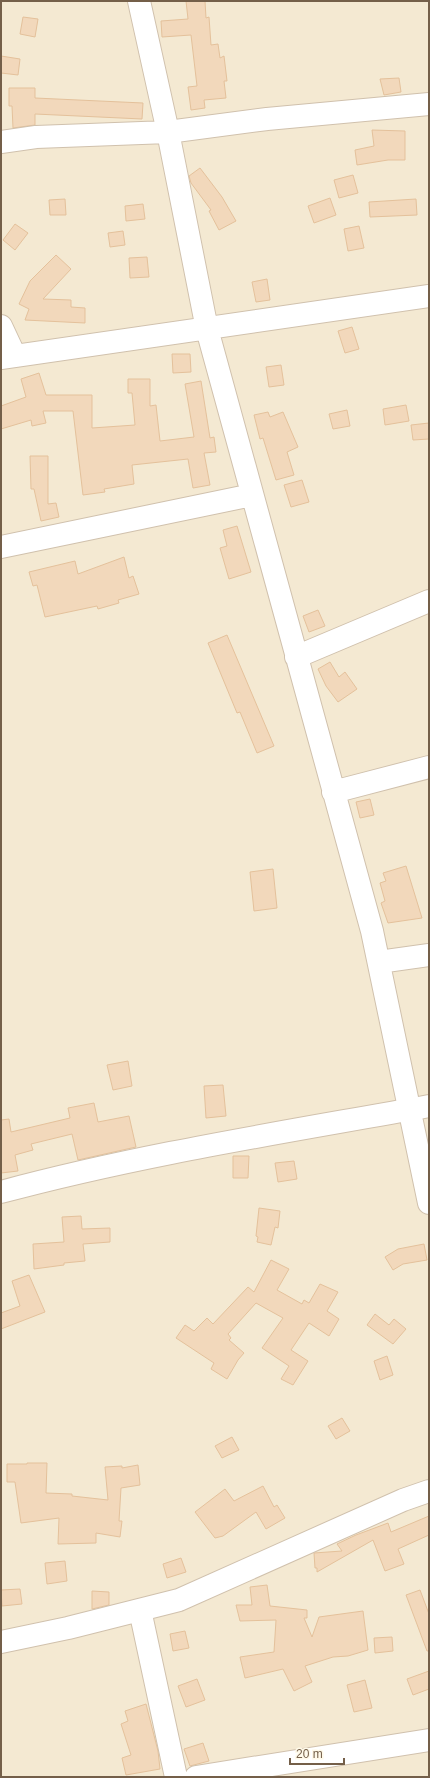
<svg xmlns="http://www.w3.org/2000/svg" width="430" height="1778" viewBox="0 0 430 1778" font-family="Arial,sans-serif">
  <rect width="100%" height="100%" fill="#fcf6e3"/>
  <path fill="#f4e9d2" d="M1,1H429V1777H1Z"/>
  <path fill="#f2d8bb" stroke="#e4c19b" d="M186,1H205L206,18L209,17L211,45L218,44L220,58L224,56L227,81H224L226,98L204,100L205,108L191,110L188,87L197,86L191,35L162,37L161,21L188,19Z
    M23,17L38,19L35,37L20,34Z
    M1,56L20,59L18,75L1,73Z
    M399,78L401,92L384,95L380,79Z
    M9,88H35V98L143,103L142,119L35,114V125L13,128L12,106H9Z
    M372,130L405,131V160H388L357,165L355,150L374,146Z
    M200,168L222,197L236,221L219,230L209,211L211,210L191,183L189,176Z
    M353,175L358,193L339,198L334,180Z
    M330,198L336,215L314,223L308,206Z
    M65,199L66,215H50L49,200Z
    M416,199L417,215L370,217L369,202Z
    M143,204L145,219L126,221L125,206Z
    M15,224L28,233L15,250L3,240Z
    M359,226L364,248L348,251L344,229Z
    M123,231L125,245L110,247L108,233Z
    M56,255L71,269L43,299L71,300V307L85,308V323L25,320L29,309L19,304L30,281Z
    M147,257L149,277L130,278L129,258Z
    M267,279L270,300L256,302L252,282Z
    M352,327L359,349L345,353L338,331Z
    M172,354H190L191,372L173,373Z
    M281,365L284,385L269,387L266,367Z
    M39,373L46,395H92V428L135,425L132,393H128V379H150V406L156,405L160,441L194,437L185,384L201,381L210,438L214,437L216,452L204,453L210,485L193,488L188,459L132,465L134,484L104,489L105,492L83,495L73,411H43L46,423L32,426L31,420L1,429V406L26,397L21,379Z
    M406,405L409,421L385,425L383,409Z
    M347,410L350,426L333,429L329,414Z
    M268,412L270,417L283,412L298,447L287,452L294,475L276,480L263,438L260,439L254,415Z
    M429,423V439L413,440L411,425Z
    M30,456H48V504L56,503L59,517L41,521L34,489H31Z
    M302,480L309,502L291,507L284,485Z
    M237,526L251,572L229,579L220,548L227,546L223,530Z
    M124,557L129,578L133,576L139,594L118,600L119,603L98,609L97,606L45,617L37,585L33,586L29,572L75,561L78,574Z
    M318,610L325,626L309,632L303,616Z
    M227,635L274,746L257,753L240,712L237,713L208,643Z
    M330,662L339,677L345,672L357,689L338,702L326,686L318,669Z
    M370,799L374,815L360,818L356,802Z
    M406,866L422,918L388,923L381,903L385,901L380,883L386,881L383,873Z
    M273,869L277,908L254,911L250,872Z
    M128,1061L132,1086L113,1090L107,1065Z
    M223,1085L226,1116L206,1118L204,1086Z
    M94,1103L98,1122L129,1116L136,1147L78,1160L72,1134L31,1144L33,1150L15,1155L18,1171L1,1173V1120L9,1119L11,1132L70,1118L68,1108Z
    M233,1156H249L248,1178H233Z
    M294,1161L297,1179L278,1182L275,1163Z
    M259,1208L280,1211L278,1228L275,1227L271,1245L257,1242L258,1237L256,1236Z
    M81,1216L82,1229L110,1228V1242L83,1244L85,1261L64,1263V1265L34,1269L33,1244L64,1242L62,1217Z
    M424,1244L427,1260L403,1264L393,1270L385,1257L398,1249Z
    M271,1260L289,1269L277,1290L302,1304L304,1300L309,1303L320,1284L338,1292L327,1311L339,1319L329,1336L309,1323L291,1350L308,1361L293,1385L281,1379L289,1366L262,1348L283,1318L256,1303L228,1334L231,1338L229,1340L244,1353L238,1360L227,1379L211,1369L214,1363L176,1338L185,1325L194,1331L207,1318L213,1324L248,1287L254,1292Z
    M29,1275L45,1312L1,1329V1313L20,1306L12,1281Z
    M375,1314L389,1325L394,1319L406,1329L393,1344L367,1325Z
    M387,1356L393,1375L380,1380L374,1361Z
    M342,1418L350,1431L336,1439L328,1426Z
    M232,1437L239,1450L222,1458L215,1446Z
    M27,1463H47L46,1493L72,1494V1496L108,1500L105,1467L122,1466V1468L138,1465L140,1485L121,1488L119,1521H122L120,1537L96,1533V1543L58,1544L59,1518L21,1523L15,1482H7V1464H27Z
    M263,1486L274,1507L277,1505L285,1518L266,1529L256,1512L223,1536L215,1538L195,1512L225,1489L234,1501Z
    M429,1516V1535L398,1549L404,1564L385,1571L373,1540L317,1572V1568H315L314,1553L342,1551L337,1544L356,1535L388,1523L391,1532Z
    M181,1558L186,1572L167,1578L163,1564Z
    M65,1561L67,1581L47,1584L45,1563Z
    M267,1585L270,1606L307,1610V1618H304L312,1637L319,1617L363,1611L368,1650L348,1656L333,1657L305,1666L312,1682L294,1691L283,1669L245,1678L240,1657L274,1652L276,1620L240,1621L236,1605H252L250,1587Z
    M20,1589L22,1604L2,1606L1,1590Z
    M420,1590L429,1614V1651H427L406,1595Z
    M92,1591L109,1592V1605L92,1609Z
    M185,1631L189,1648L173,1651L170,1634Z
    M392,1637L393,1651L375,1653L374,1638Z
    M429,1671V1689L413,1695L407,1679Z
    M197,1679L205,1700L186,1707L178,1686Z
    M365,1680L372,1708L354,1712L347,1685Z
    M146,1704L158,1751L160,1769L126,1775L122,1758L131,1755L121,1724L128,1721L125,1711Z
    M203,1743L209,1761L190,1766L184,1749Z"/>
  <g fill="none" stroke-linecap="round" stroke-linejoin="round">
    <defs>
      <path id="minor" d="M139,1L168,132L207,329L372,931L429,1203
        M1,142L36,137L168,132L267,119L429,104
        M1,326L15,356
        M1,358L429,296
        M1,547L252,495
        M296,657L429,601
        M333,792L429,767
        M379,962L429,955
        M1,1192C142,1154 286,1132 429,1106
        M140,1610L176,1777
        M1,1642L68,1628L179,1600L403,1500L429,1491
        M196,1777L429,1740"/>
    </defs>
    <use href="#minor" stroke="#d0c1ad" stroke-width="24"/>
    <use href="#minor" stroke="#fff" stroke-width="22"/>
  </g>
  <rect width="430" height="1778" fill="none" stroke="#745f49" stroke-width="4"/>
  <path d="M290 1758v6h54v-6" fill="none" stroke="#745f49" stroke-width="2"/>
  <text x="296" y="1758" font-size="12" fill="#745f49" stroke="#fffae9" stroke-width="3" paint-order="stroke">20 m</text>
</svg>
